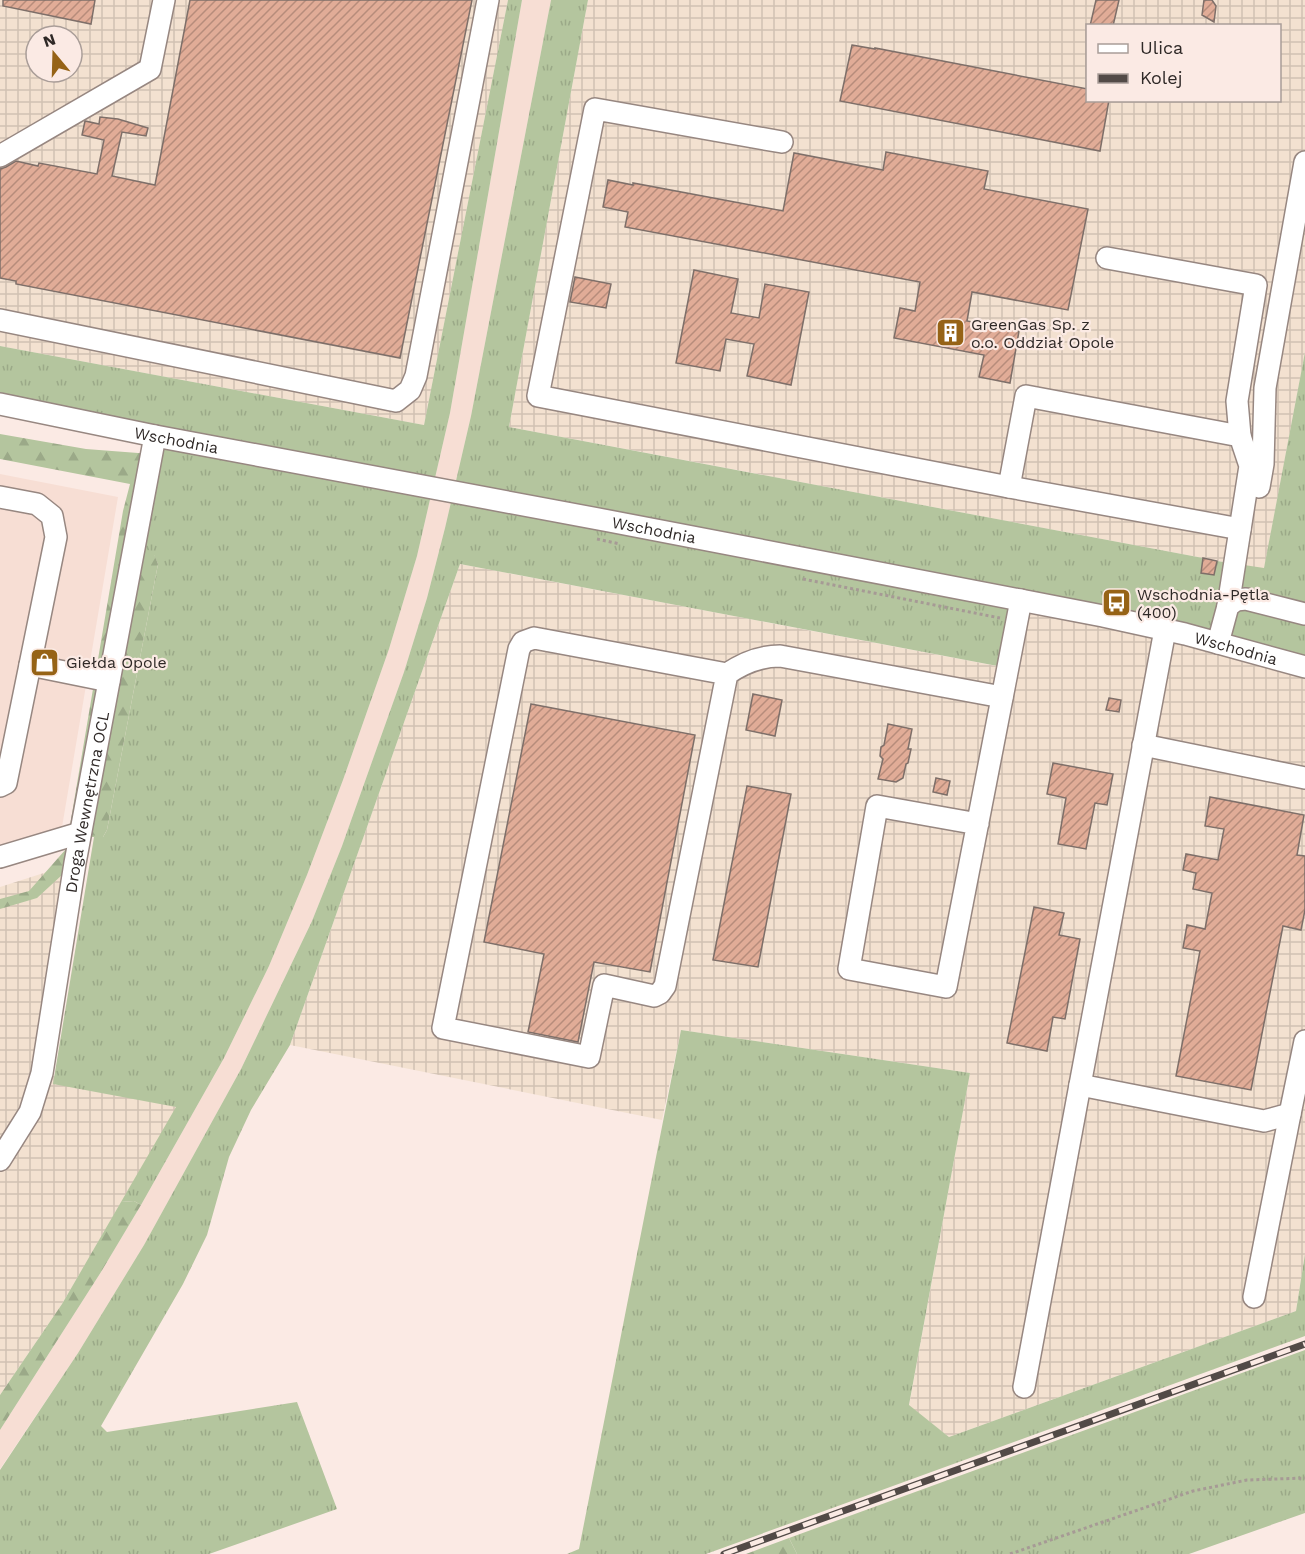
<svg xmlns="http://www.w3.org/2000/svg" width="1305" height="1554" viewBox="0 0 1305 1554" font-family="'Work Sans',sans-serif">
  <defs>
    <pattern id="industrial-grid" width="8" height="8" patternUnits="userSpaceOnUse" patternTransform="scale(1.5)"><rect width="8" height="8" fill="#f3e1d0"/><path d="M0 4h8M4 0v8" fill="none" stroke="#d1c1b3"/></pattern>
    <pattern id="grass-tufts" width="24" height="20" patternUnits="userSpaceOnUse" patternTransform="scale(1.5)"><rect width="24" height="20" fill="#b4c59e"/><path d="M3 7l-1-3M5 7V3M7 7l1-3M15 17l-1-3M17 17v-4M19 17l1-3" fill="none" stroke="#9ba988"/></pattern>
    <pattern id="forest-firs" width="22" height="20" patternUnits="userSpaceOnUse" patternTransform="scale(1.5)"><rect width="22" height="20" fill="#b4c59e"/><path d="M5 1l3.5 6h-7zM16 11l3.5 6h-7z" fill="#9ba988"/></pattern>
    <pattern id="building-hatch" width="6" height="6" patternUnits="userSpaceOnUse" patternTransform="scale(1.5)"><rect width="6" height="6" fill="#e1ac97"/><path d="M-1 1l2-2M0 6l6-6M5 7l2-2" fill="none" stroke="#b78c7b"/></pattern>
  </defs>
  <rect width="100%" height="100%" fill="#fbeae4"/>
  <path fill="#f7ded4" d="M522,0H551L471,416L445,528L427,598L404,672L342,846L312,921L241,1069L144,1245L78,1353L0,1469V1430L101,1272L141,1205L224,1058L269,966L307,875L343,780L389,649L417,556L450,413Z
    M0,474L118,497L62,827L0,846Z"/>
  <path fill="url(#industrial-grid)" fill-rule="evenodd" d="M0,0H508L424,425L0,346ZM36,36H72V72H36Z
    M588,0H1305V352L1264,569L1235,564L509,427ZM1088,26H1280V100H1088Z
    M460,564L1007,668L1021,600L1305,667V1254L1296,1311L949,1437L909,1406L970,1073L681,1030L662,1120L290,1045Z
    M75,863L42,1073L177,1107L62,1304L0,1395V887Z"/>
  <path fill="url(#grass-tufts)" d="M508,0H522L450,413L417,556L389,649L343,780L307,875L269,966L224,1058L141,1205L134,1201L121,1202L176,1107L53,1084L94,837H103L107,830L158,564L154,555L132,559L154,436L0,404V346L424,425Z
    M551,0H588L509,427L1203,558L1201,573L1214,575L1217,561L1264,568L1305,352V667L1021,600L1008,668L460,564L290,1045L251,1110L229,1157L207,1235L183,1284L101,1426L107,1432L297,1402L337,1509L209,1554H0V1470L78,1353L144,1245L241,1069L312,921L342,846L374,756L404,672L427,598L445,528L471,416Z
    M681,1030L970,1073L909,1405L949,1437L1296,1311L1305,1254V1336L706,1554H567L579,1549Z
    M1305,1350V1513L1189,1554H797L789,1538Z"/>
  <path fill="url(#forest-firs)" d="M0,434L86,449L151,454L133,559L148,550L154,554L158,564L107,830L103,837H90L75,863L37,898L0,909V899L29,891L66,849L123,511L130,484L0,459Z
    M134,1201L141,1205L101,1272L0,1430V1395L62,1304L121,1202Z
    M789,1538L797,1554H746Z"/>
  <path fill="url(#building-hatch)" stroke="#7e6f69" stroke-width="1.5" d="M3,0H95L91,24L3,6Z
    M190,0H472L400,358L16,284V281L0,278V169L6,167L16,161L38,166L39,163L97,174L104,140L82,135L85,121L99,124L100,117L118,119L148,128L146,136L122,132L112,176L155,185Z
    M1096,0H1119L1113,26H1090Z
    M1204,0H1212L1216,6L1214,22L1202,15Z
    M852,45L875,49V48L1088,89V100H1109L1100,151L840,101Z
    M886,152L988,171L984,189L1088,209L1068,310L972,292L967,321L1019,331L1010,383L979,377L984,355L894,338L900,308L915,311L920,282L625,227L628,212L603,207L608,180L633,185V183L783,211L794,153L883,170Z
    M694,270L738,279L731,313L759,318L765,284L809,292L791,385L747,376L754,344L726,339L720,371L676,363Z
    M575,277L611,284L606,308L570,302Z
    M1203,558L1217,561L1214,575L1201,573Z
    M753,694L782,700L775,736L746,730Z
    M1109,698L1121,700L1119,712L1106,710Z
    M531,704L695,735L650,972L594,962L578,1042L528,1032L544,954L484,942Z
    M888,724L912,729L908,749H911L908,763L906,764L903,778L896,782L878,779L883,759L880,756L881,747L884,745Z
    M1053,763L1113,774L1107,805L1095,803L1086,849L1058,844L1066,798L1047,794Z
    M936,778L950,781L947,795L933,792Z
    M747,786L791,794L758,967L713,960Z
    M1210,797L1304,815L1297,855L1305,856V910L1301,930L1283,926L1251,1090L1176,1076L1200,951L1183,948L1187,925L1205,929L1212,893L1193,889L1196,873L1183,870L1186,854L1218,860L1224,829L1205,826Z
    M1034,907L1064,913L1059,935L1080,939L1065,1019L1053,1017L1047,1051L1007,1043Z"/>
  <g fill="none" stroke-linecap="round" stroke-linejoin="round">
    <defs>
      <g id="minor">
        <path d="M782,142L595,109L538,396L1009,487L1240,529"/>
        <path d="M0,156L150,69L164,0"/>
        <path d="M1107,258L1256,285L1237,401L1240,436"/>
        <path d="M0,320L396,401L410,390L416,376L488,0"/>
        <path id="s1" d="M0,404L155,436L609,521L1103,616L1185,634L1305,667"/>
        <path d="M1009,487L1026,396L1240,436L1250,466L1228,606"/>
        <path d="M1259,487L1263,464L1265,388L1305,162"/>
        <path d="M0,497L37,504L52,516L56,537L6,783L0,786"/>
        <path d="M1165,630L1080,1085L1264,1121L1290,1114L1305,1041"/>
        <path d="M1218,643L1228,606L1236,600L1246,599L1305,614"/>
        <path d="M30,665L109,681"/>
        <path d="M727,674L665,986L660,993L654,996L604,985L589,1057L443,1028L519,649L523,642L534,638L727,674C743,663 761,656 780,656L1002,697"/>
        <path d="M1143,745L1305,778"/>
        <path d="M978,824L877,806L849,969L946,987C971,858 996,729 1021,600"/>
        <path d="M0,857L80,833"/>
        <path id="s2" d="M0,1160L30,1112L42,1073L75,863L155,436"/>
        <path d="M1254,1297L1290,1114"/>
        <path d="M1024,1387L1080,1085"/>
      </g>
    </defs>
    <use href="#minor" stroke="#978781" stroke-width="24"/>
    <path stroke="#a69a95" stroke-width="3" stroke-dasharray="3 3" stroke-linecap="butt" d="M597,539L620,544
      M803,579L1000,618
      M1010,1554L1193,1491L1247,1480L1305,1478"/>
    <use href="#minor" stroke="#fff" stroke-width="21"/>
    <defs>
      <path id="rail" d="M724,1554L1305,1344"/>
    </defs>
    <use href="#rail" stroke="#524a47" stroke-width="7"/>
    <use href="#rail" stroke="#fbeae4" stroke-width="4.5" stroke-dasharray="14" stroke-linecap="butt"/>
  </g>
  <defs>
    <symbol id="building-square" viewBox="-11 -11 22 22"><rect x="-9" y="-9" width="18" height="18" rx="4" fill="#966316" stroke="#fbeae4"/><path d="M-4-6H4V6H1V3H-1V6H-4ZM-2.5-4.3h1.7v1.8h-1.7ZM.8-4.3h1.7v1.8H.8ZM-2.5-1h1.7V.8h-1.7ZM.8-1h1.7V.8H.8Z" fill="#fff"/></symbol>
    <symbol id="bus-square" viewBox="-11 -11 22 22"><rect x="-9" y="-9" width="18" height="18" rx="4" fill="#966316" stroke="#fbeae4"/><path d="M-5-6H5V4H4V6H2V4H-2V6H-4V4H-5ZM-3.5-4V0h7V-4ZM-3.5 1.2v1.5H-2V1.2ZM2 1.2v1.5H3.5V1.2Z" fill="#fff"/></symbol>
    <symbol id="shop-square" viewBox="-11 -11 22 22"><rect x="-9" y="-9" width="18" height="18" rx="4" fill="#966316" stroke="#fbeae4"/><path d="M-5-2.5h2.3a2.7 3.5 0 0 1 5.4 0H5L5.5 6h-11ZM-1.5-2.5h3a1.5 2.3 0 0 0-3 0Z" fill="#fff"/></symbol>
  </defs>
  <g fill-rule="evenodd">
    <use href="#building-square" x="934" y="316" width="33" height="33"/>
    <use href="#bus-square" x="1100" y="586" width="33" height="33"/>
    <use href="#shop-square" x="28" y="646" width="33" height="33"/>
  </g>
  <g text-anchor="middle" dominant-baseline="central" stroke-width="4.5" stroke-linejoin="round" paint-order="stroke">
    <g font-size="16" fill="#2f2927" stroke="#fbeae4" text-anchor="start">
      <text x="971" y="324">GreenGas Sp. z<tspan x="971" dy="18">o.o. Oddział Opole</tspan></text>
      <text x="1137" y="594">Wschodnia-Pętla<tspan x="1137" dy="18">(400)</tspan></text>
      <text x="66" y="662">Giełda Opole</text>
    </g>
    <g font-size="16" fill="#2f2927" stroke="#fbeae4">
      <text stroke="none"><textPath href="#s1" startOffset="180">Wschodnia</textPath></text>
      <text stroke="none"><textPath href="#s1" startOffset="666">Wschodnia</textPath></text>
      <text stroke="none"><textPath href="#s1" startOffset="1260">Wschodnia</textPath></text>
      <text stroke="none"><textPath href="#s2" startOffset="372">Droga Wewnętrzna OCL</textPath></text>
    </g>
  </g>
  <rect x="1086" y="24" width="195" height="78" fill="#fbeae4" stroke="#a99d98" stroke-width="1.5"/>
  <rect x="1098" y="44" width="30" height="9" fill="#ffffff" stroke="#a99d98" stroke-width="1.5"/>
  <text x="1140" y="54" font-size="18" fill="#2f2927">Ulica</text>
  <rect x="1098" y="74" width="30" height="9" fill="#524a47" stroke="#a99d98" stroke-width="1.5"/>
  <text x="1140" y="84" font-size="18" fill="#2f2927">Kolej</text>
  <g transform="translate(54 54) rotate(341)"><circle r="28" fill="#fbeae4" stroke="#a99d98" stroke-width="1.5"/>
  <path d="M0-4.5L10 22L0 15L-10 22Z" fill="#966316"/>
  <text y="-9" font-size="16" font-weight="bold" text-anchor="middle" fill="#2f2927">N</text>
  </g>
</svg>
